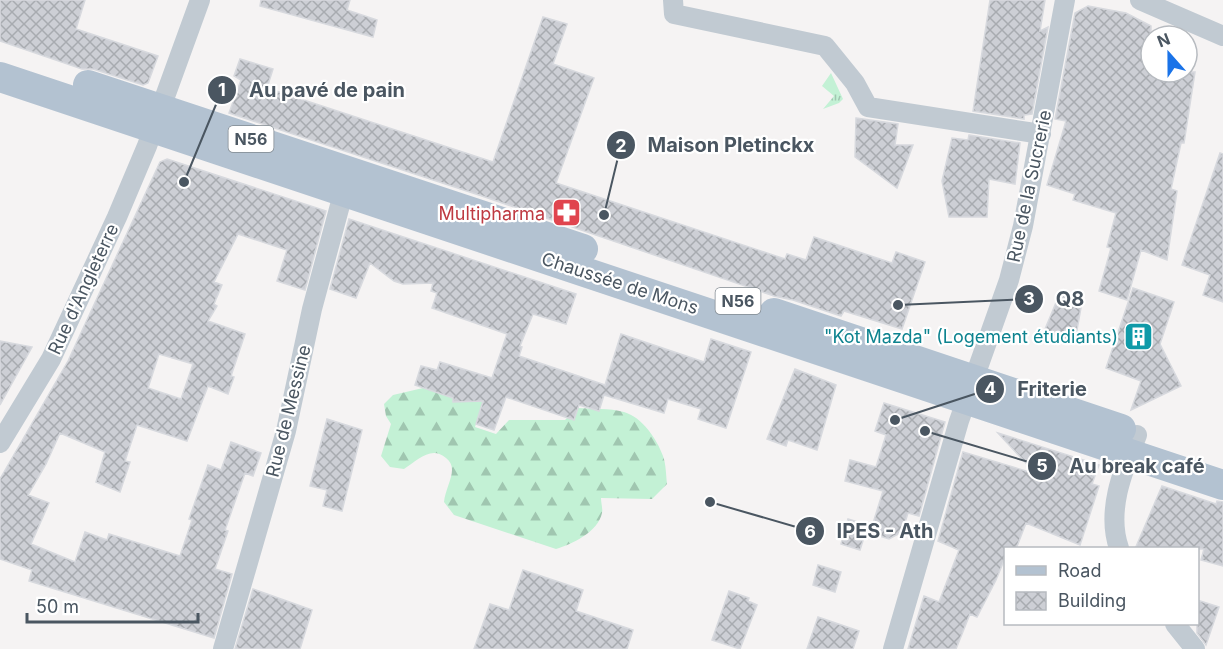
<svg xmlns="http://www.w3.org/2000/svg" width="1223" height="649" viewBox="0 0 1223 649" font-family="Inter,sans-serif">
  <defs>
    <pattern id="grass-tufts" width="24" height="20" patternUnits="userSpaceOnUse" patternTransform="scale(1.5)"><rect width="24" height="20" fill="#c3f1d5"/><path d="M3 7l-1-3M5 7V3M7 7l1-3M15 17l-1-3M17 17v-4M19 17l1-3" fill="none" stroke="#a0c6b0"/></pattern>
    <pattern id="forest-firs" width="22" height="20" patternUnits="userSpaceOnUse" patternTransform="scale(1.5)"><rect width="22" height="20" fill="#c3f1d5"/><path d="M5 1l3.5 6h-7zM16 11l3.5 6h-7z" fill="#a0c6b0"/></pattern>
    <pattern id="building-cross-hatch" width="8" height="8" patternUnits="userSpaceOnUse" patternTransform="scale(1.5)"><rect width="8" height="8" fill="#cdcfd5"/><path d="M0 0l8 8M0 8l8-8" fill="none" stroke="#a8abb0"/></pattern>
  </defs>
  <rect width="100%" height="100%" fill="#f5f3f3"/>
  <path fill="url(#grass-tufts)" d="M831,73L843,99L839,103L823,109L834,96L822,86Z"/>
  <path fill="url(#forest-firs)" d="M433,376L487,389L475,427L496,434L509,420H565L577,408C593,409 609,408 624,412C642,417 657,439 663,456C666,464 666,475 667,484L652,499L601,498C601,503 603,509 602,513C598,532 572,544 556,549L454,515L444,502C445,491 452,479 452,470C452,465 450,461 446,458C431,445 417,461 404,469L390,467L381,456L391,424L386,416L384,404L393,395L423,388Z"/>
  <path fill="url(#building-cross-hatch)" stroke="#d7d9de" stroke-width="1.5" fill-rule="evenodd" d="M0,0H85L76,29L158,56L148,83L143,85L93,69H82L0,41Z
    M261,0H350L347,10L377,20L373,37L260,6Z
    M990,0H1045L1040,31L1048,27L1032,114L1024,115V119L973,111Z
    M1088,6L1126,13L1151,26V72H1195L1184,143H1181L1171,189L1177,191L1167,260L1141,250L1127,300L1099,291L1111,248L1107,247L1116,213L1073,200L1075,194L1047,185L1066,121L1055,119L1075,13Z
    M543,17L567,24L553,64L594,78L556,183L785,259L787,254L806,260L814,237L892,263L896,252L925,262L902,329L844,311L841,316L793,300L774,296L482,196L229,113L241,80L234,76L240,59L273,69L267,88L493,162Z
    M856,118L898,124L895,145H913L897,188L855,157Z
    M969,135L1020,143L1015,184L989,179L987,217H949L942,181L952,138L968,140Z
    M1220,153L1223,154V302L1203,295L1210,275L1182,265Z
    M167,159L326,211L305,290L277,281L287,250L238,234L214,282L222,285L214,304L217,306L208,321L245,334L231,376L234,377L228,394L208,386L187,441L137,425L125,461L130,462L120,492L96,482L105,452L60,433L46,464L28,495L49,503L31,544L75,562L85,532L107,540L109,534L180,556L192,520L189,519L208,465L221,470L231,442L261,453L253,476L245,473L225,530L228,531L215,569L232,574L214,638L29,581L32,570L0,559V479L68,361L160,162ZM159,354L193,364L181,399L148,388Z
    M349,219L576,294L566,324L533,314L520,346L522,347L519,356L605,385L621,334L704,362L711,339L751,352L726,428L698,419L701,409L668,399L664,413L604,395L599,411L579,405L574,420L506,397L494,430L476,424L483,401L453,402V398L415,385L421,366L437,370L440,362L492,378L507,334L432,308L437,293L431,291L433,283L403,284L394,281L370,263L356,298L330,289Z
    M1133,288L1174,302L1160,344L1181,386L1131,410L1141,381L1106,368Z
    M1060,293L1082,302L1075,341L1043,334Z
    M0,341L32,347L0,405Z
    M795,369L836,385L817,450L788,440L786,446L767,439Z
    M884,403L945,422L919,516L908,513L902,532L889,539L870,533L883,491L845,481L850,460L876,467L886,435L875,431Z
    M327,419L362,430L342,511L323,506L327,490L310,486Z
    M998,433L1099,465L1092,484L1099,486L1080,545L1026,523L1016,549H1005V558L996,580L977,617L970,614L956,649H908L924,596L939,602L959,550L938,541L963,452L1036,474Z
    M1162,486L1216,504L1217,501L1223,502V566L1201,560L1204,549H1135Z
    M848,519L868,525L860,550L841,544Z
    M818,565L841,572L835,592L813,585Z
    M523,570L583,590L576,611L633,630L627,649H474L490,604L509,610Z
    M253,589L312,610L300,649H235Z
    M729,591L749,598L748,601L757,605L740,649L712,640Z
    M1197,600L1219,607L1206,645L1197,633Z
    M818,617L859,631L853,649H807Z"/>
  <g fill="none" stroke-linecap="round" stroke-linejoin="round">
    <path stroke="#c1cad2" stroke-width="20" d="M673,0L674,14L825,46L855,83L868,107L1041,134
      M1140,0L1223,36
      M0,443L51,359L117,217L147,146L200,0
      M1119,548C1106,511 1123,470 1137,435
      M1175,624L1195,649
      M223,649L286,431L312,309L346,183
      M893,649L959,421L1009,280L1023,226L1065,0"/>
    <path stroke="#b3c2d1" stroke-width="30" d="M0,77L1223,485
      M88,85L583,249
      M774,313L1121,429"/>
  </g>
  <defs>
    <symbol id="pharmacy-square" viewBox="-11 -11 22 22"><rect x="-9" y="-9" width="18" height="18" rx="4" fill="#e0444e" stroke="#fff"/><path d="M-2-6h4v4h4v4h-4v4h-4v-4h-4v-4h4Z" fill="#fff"/></symbol>
    <symbol id="building-square" viewBox="-11 -11 22 22"><rect x="-9" y="-9" width="18" height="18" rx="4" fill="#0f9aa8" stroke="#fff"/><path d="M-4-6H4V6H1V3H-1V6H-4ZM-2.5-4.3h1.7v1.8h-1.7ZM.8-4.3h1.7v1.8H.8ZM-2.5-1h1.7V.8h-1.7ZM.8-1h1.7V.8H.8Z" fill="#fff"/></symbol>
  </defs>
  <g fill-rule="evenodd">
    <use href="#pharmacy-square" x="550" y="196" width="33" height="33"/>
    <use href="#building-square" x="1122" y="320" width="33" height="33"/>
  </g>
  <g text-anchor="middle" dominant-baseline="central" stroke-width="4.5" stroke-linejoin="round" paint-order="stroke">
    <g fill="#fff" stroke="#808990" stroke-width="1.5">
      <rect x="228.5" y="126" width="45" height="26" rx="4.5"/>
      <rect x="715.5" y="288" width="45" height="26" rx="4.5"/>
    </g>
    <g font-size="16" font-weight="bold" fill="#4a5661">
      <text x="251" y="139">N56</text>
      <text x="738" y="301">N56</text>
    </g>
    <g font-size="18" fill="#4a5661" stroke="#fff">
      <text transform="translate(1029 186) rotate(-78)">Rue de la Sucrerie</text>
      <text transform="translate(620 283) rotate(18)">Chaussée de Mons</text>
      <text transform="translate(83 289) rotate(-65)">Rue d'Angleterre</text>
      <text transform="translate(288 411) rotate(-76)">Rue de Messine</text>
    </g>
    <g font-size="18" fill="#be3a42" stroke="#fff" text-anchor="end">
      <text x="545" y="213">Multipharma</text>
    </g>
    <g font-size="18" fill="#0d838f" stroke="#fff" text-anchor="end">
      <text x="1118" y="336">"Kot Mazda" (Logement étudiants)</text>
    </g>
  </g>
  <path fill="none" stroke="#4a5661" stroke-width="2" d="M184 182L222 90M604 215L621 145M898 305L1029 299M895 420L990 389M925 431L1042 466M710 502L810 531"/>
  <g fill="#4a5661" stroke="#fff" stroke-width="2">
    <circle cx="184" cy="182" r="6"/>
    <circle cx="604" cy="215" r="6"/>
    <circle cx="898" cy="305" r="6"/>
    <circle cx="895" cy="420" r="6"/>
    <circle cx="925" cy="431" r="6"/>
    <circle cx="710" cy="502" r="6"/>
    <circle cx="222" cy="90" r="15"/>
    <circle cx="621" cy="145" r="15"/>
    <circle cx="1029" cy="299" r="15"/>
    <circle cx="990" cy="389" r="15"/>
    <circle cx="1042" cy="466" r="15"/>
    <circle cx="810" cy="531" r="15"/>
  </g>
  <g font-size="18" text-anchor="middle" font-weight="bold" fill="#fff">
    <text x="222" y="96">1</text>
    <text x="621" y="152">2</text>
    <text x="1029" y="305">3</text>
    <text x="990" y="395">4</text>
    <text x="1042" y="472">5</text>
    <text x="810" y="538">6</text>
  </g>
  <g font-size="20" text-anchor="middle" font-weight="bold" fill="#4a5661" stroke="#fff" stroke-width="4.5" stroke-linejoin="round" paint-order="stroke">
    <text x="327" y="97">Au pavé de pain</text>
    <text x="731" y="152">Maison Pletinckx</text>
    <text x="1070" y="306">Q8</text>
    <text x="1052" y="396">Friterie</text>
    <text x="1137" y="473">Au break café</text>
    <text x="885" y="538">IPES - Ath</text>
  </g>
  <rect x="1004" y="547" width="195" height="78" fill="#ffffff" stroke="#b7bbc0" stroke-width="1.5"/>
  <rect x="1016" y="566" width="30" height="9" fill="#b3c2d1" stroke="#b7bbc0" stroke-width="1.5"/>
  <text x="1058" y="577" font-size="18" fill="#4a5661">Road</text>
  <rect x="1016" y="592" width="30" height="18" fill="url(#building-cross-hatch)" stroke="#b7bbc0" stroke-width="1.5"/>
  <text x="1058" y="607" font-size="18" fill="#4a5661">Building</text>
  <g transform="translate(1169 54) rotate(339)"><circle r="28" fill="#ffffff" stroke="#b7bbc0" stroke-width="1.5"/>
  <path d="M0-4.5L10 22L0 15L-10 22Z" fill="#1a73e8"/>
  <text y="-9" font-size="16" font-weight="bold" text-anchor="middle" fill="#4a5661">N</text>
  </g>
  <path d="M27 613v9h171v-9" fill="none" stroke="#4a5661" stroke-width="3"/>
  <text x="36" y="613" font-size="18" fill="#4a5661" stroke="#ffffff" stroke-width="4.5" paint-order="stroke">50 m</text>
</svg>
